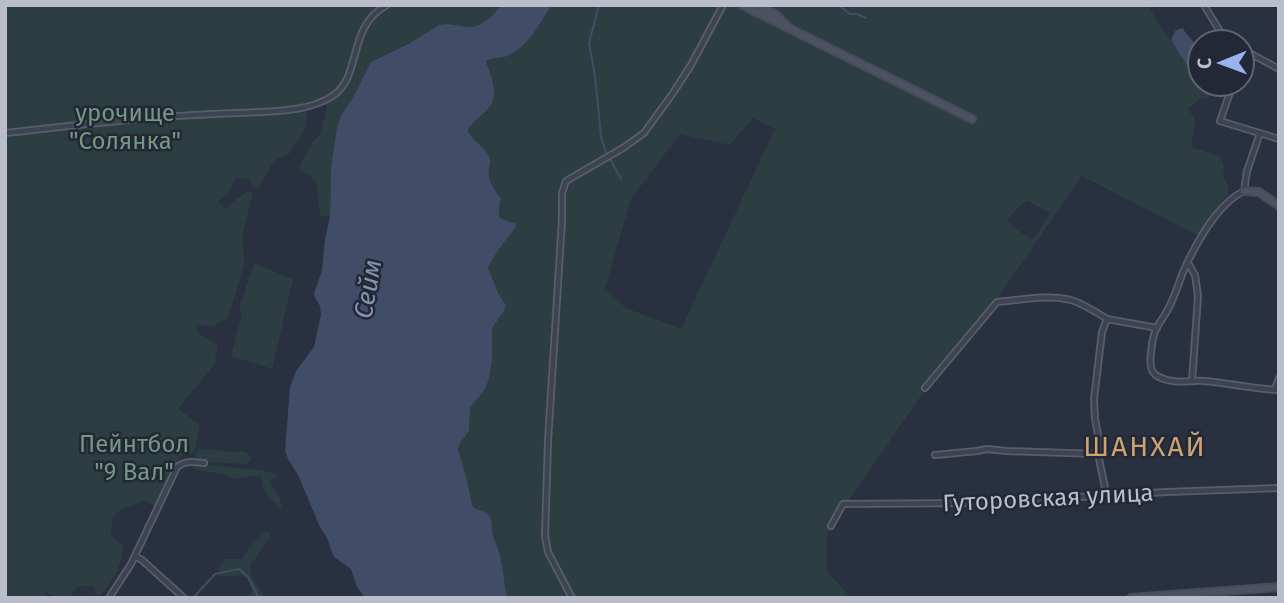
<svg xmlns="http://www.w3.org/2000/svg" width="1284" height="603" viewBox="0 0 1284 603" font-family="'Fira Sans',sans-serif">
  <rect width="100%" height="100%" fill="#293040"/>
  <path fill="#2c3e42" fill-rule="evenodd" d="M5,5H501L490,18L477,26L470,27L447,24L371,62L352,99L341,115L337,128L331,168L330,217L320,216L316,181L312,177L300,170L299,167L313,141L320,135L327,106L323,100H312L307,110L306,128L289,154L275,159L259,187L256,189L252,186L249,179L236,178L229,192L219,201L223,207L228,208L231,203L248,191L253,193L243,231L244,265L228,318L212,326L197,325L198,333L218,345L214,365L178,409L200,425L194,453L181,455L155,506L143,500C123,513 112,503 111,535L123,546C123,562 112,584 100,596L95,594V589L92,586H80L72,592V598H55L46,592L45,598H5Z
    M552,5H1148C1159,26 1174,44 1186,64L1196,67L1200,64V84H1213L1208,99L1201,98L1188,109L1196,121L1191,147L1221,157L1224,168L1223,178L1228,185L1229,193L1219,204L1199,236L1082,176L996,300L923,393L844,507L830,531L827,532V571L851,598H507L500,554L493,536L491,518L487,513L474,508L472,505L468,484L458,449L460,443L469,431L470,408L485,389L489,379L492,360V328L504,311V301L498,293L488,267L499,249L516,227L499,217V207L501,199C494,187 485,178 491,163L468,134C469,121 482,117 490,108L491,72L486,61C492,57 500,59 507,56C528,47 539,22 552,5ZM753,118L775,129L681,329L626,308L605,288L631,199L680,134L730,145ZM1028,201L1050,213L1033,240L1017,230L1007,220L1023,203Z
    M254,263L293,279L272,369L231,356L242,314L239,309Z
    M198,449C214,449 228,453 243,451L249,454L251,460L247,464L208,462L197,458L195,455Z
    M195,464L263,470L277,475V477L272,480L270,482L280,498L282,509C278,507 265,493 263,488C262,485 262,481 261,477L253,476L233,479L222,474L196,470L193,468V465Z
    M265,532H269L270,538C260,547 259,557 250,564C249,581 259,584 265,598H248L252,590C247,568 236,578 220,576L218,573L220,567L225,559H242L248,549Z"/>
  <path fill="#414d67" d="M501,5H552C540,22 528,48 507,56C500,59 492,57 486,61C492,79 502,100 483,114C476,120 471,123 468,131C472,142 485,146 489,157C492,164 488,167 489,174C489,184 496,191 501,199L499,207V217L502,219L516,224V227L499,249L488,267L498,293L506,305L504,311L492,328V360L489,379L485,389L470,408L469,431L460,443L458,449L468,484L472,505L474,508L487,513L491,518L493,536L500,554L507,598H365L357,587L351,569L334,557L327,538L320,527L298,475L288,459L285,451L290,387L296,371L314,347L321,315L320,306L315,298L314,293L322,271L325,239L330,217L331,168L334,147L337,128L341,115L352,99L371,62L410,43L439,25L447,24L470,27L477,26L490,18Z
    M1182,28L1200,50V64L1193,68L1186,64L1171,40L1175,31Z"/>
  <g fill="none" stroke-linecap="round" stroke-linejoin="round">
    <path stroke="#414d67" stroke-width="2" d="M599,5L589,43L595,76L601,137L606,153
      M838,5L850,14H857L866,18
      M610,159L621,179
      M193,598L215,574L239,569L248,577L259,598"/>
    <defs>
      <path id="street" d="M1204,5L1221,33L1230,42
        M1242,49L1279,69
        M1233,84L1220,121L1279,139
        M5,133C55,128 105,121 155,118C183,115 212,114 240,113C271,111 308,113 334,95C362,75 347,26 387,5
        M1260,133L1247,171L1244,191C1217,204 1195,245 1183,272C1178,285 1174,299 1167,311C1163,319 1156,326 1154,335C1152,342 1148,366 1153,372C1156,377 1166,380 1172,381C1183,383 1193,380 1204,381C1229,383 1254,389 1279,390
        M1188,263L1195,275L1198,296L1192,381
        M925,388L997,302C1021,300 1048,294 1071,300C1084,304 1096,312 1107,319
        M1275,389L1279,378
        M935,455L977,451L987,449L1006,451L1098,454
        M1107,497L1098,454L1100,445L1095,419L1094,399L1102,332L1107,319L1157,328
        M831,526L843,504L970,503L1167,492L1279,488
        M135,556L142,560L184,598
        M109,598L131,564L177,467C186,460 194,462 204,463
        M572,598L548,552L545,536L548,441L562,220V193L566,181L623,148L644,133L673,93L691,65L723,5"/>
      <path id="secondary" d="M742,5L972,119
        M757,5L775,14L787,26
        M1244,191L1259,192L1279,206
        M1131,598L1279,587"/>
    </defs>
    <use href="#street" stroke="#585e6a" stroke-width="8"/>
    <use href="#secondary" stroke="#474c59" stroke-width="10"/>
    <use href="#street" stroke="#3d4350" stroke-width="4.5"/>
    <use href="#secondary" stroke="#4c5262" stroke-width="6"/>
  </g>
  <g text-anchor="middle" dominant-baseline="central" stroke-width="5" stroke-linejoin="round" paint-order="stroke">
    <g font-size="24" fill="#749880" stroke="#222835">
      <text x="125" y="113">урочище<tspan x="125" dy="28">"Солянка"</tspan></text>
      <text x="134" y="444">Пейнтбол<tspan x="134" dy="28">"9 Вал"</tspan></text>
    </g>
    <g font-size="24" fill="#babeca" stroke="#222835">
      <text transform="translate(1048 498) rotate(-3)">Гуторовская улица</text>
    </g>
    <g font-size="26" font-style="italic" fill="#8592ae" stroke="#222835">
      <text transform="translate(368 289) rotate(-80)">Сейм</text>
    </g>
    <g font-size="28" letter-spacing="2" fill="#cca373" stroke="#222835">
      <text x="1145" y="446">ШАНХАЙ</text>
    </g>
  </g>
  <rect width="1284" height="603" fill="none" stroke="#babeca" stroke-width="14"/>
  <g transform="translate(1221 63) rotate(269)"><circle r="33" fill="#222835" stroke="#5f6471" stroke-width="2"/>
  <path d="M0-5L12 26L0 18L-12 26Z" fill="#9bb2ee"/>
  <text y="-10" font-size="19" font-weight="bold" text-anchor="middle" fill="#babeca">С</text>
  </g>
</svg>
